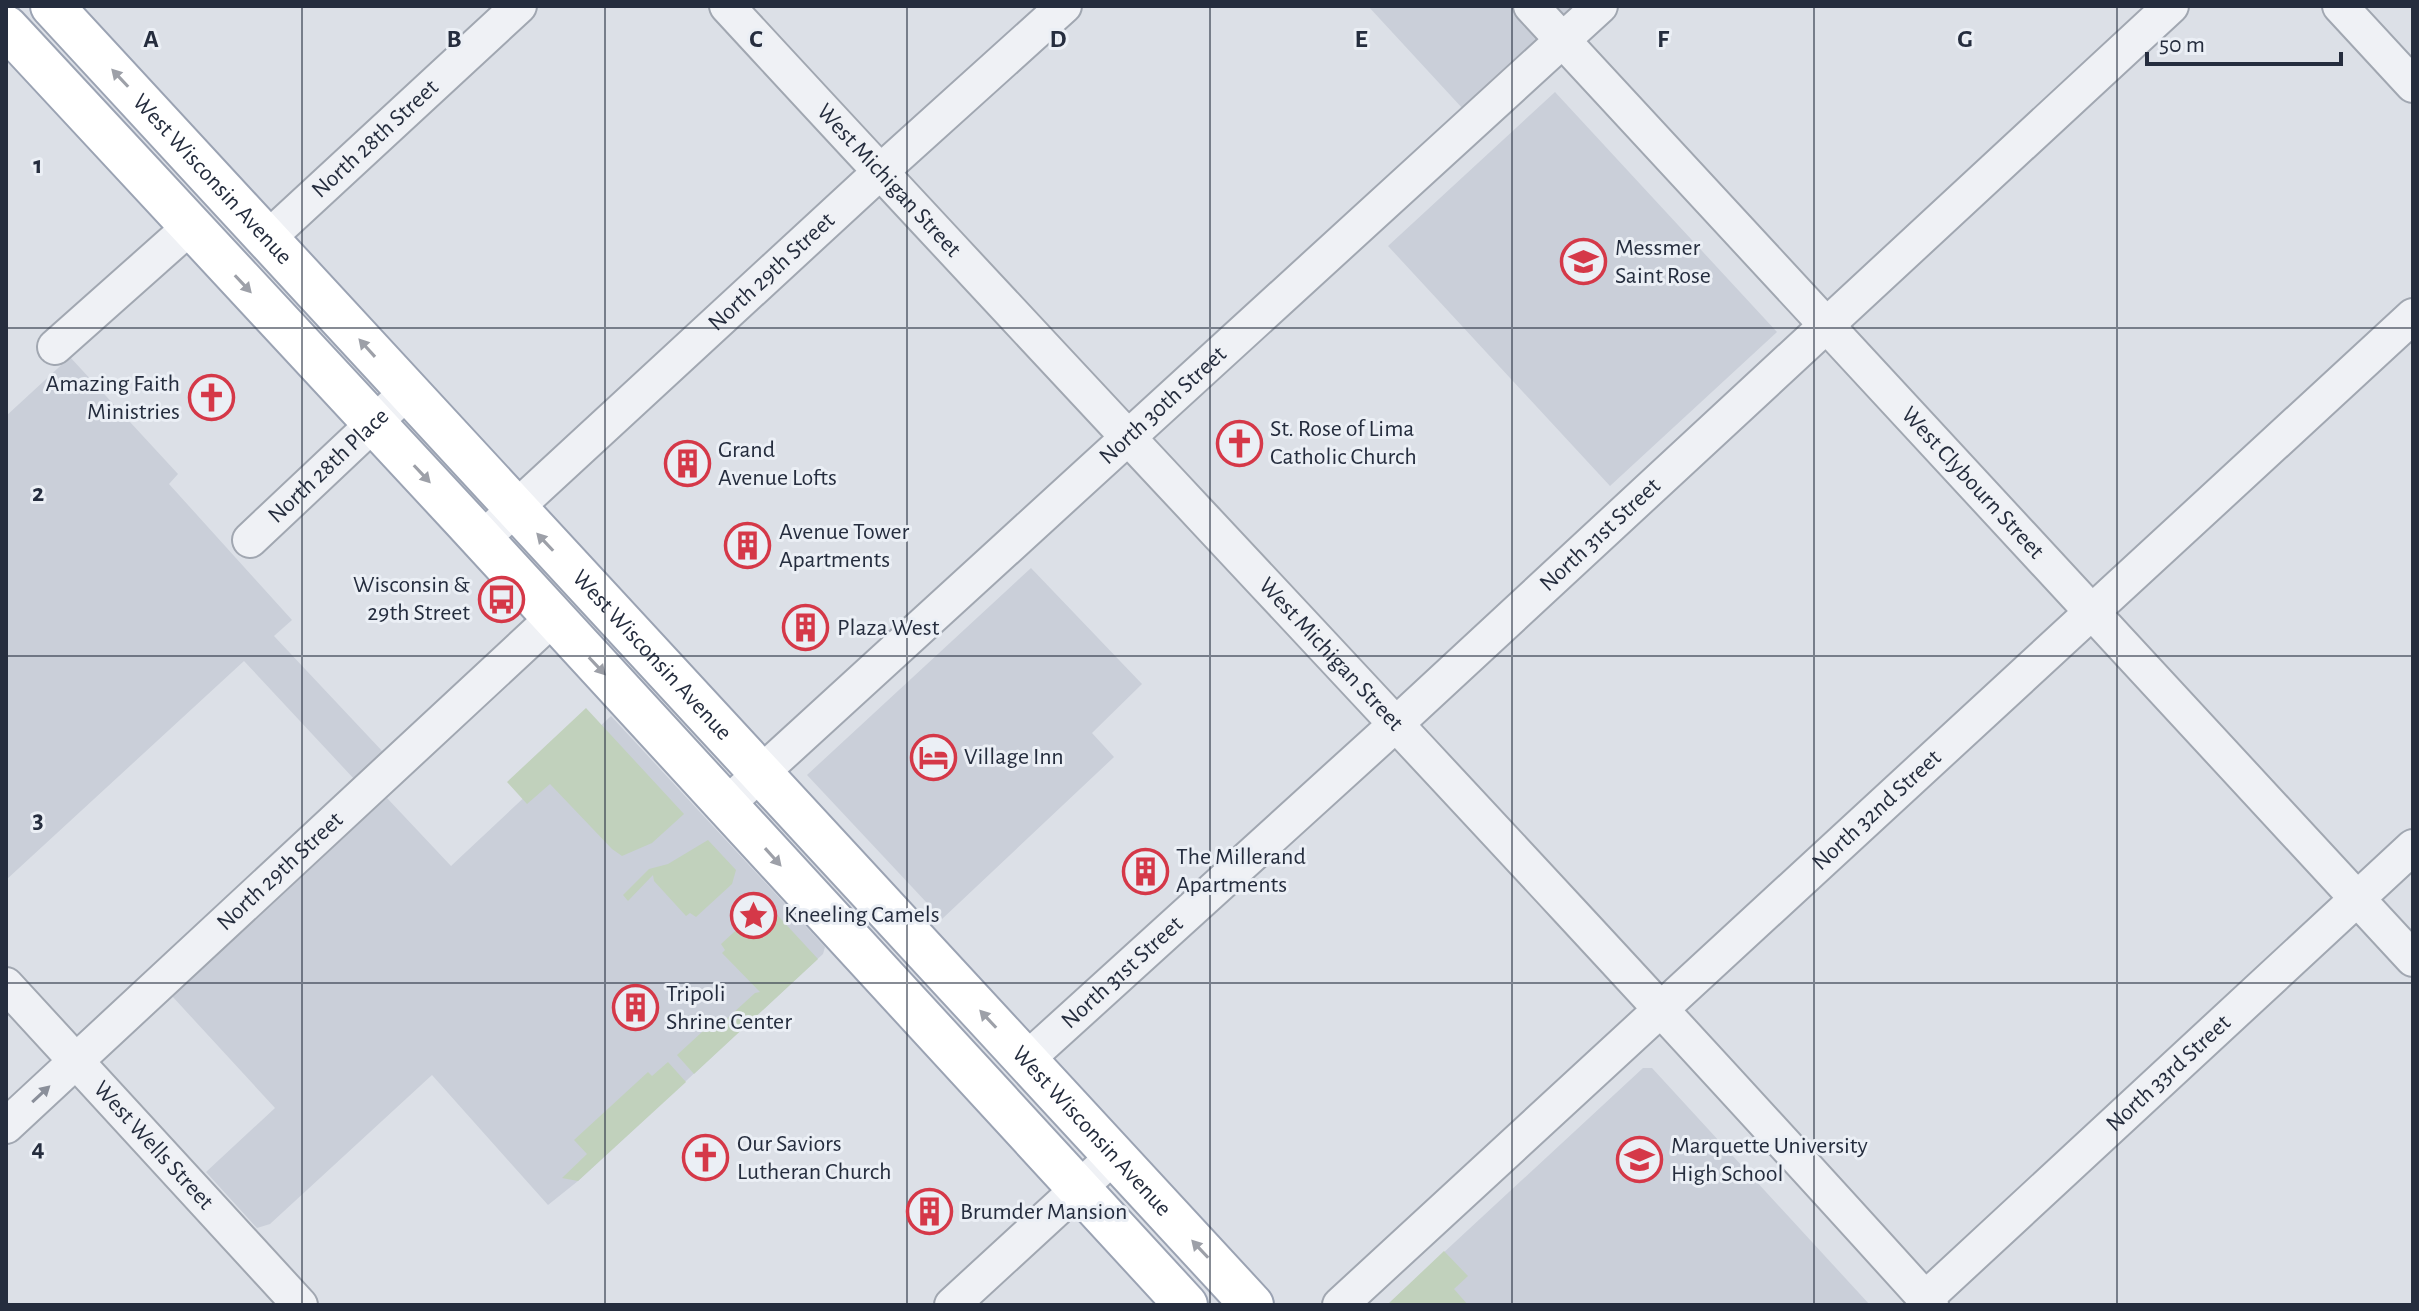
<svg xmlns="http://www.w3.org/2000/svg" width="2419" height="1311" viewBox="0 0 2419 1311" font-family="'Alegreya Sans',sans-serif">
  <rect width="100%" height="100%" fill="#dce0e7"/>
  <path fill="#cacfd9" d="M1368,6H1600L1475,122Z
    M1555,92L1777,332L1610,486L1388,246Z
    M70,357L178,474L169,484L292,620L274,636L384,753L355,780L244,661L6,880V416Z
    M1031,568L1142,684L1092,733L1114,757L942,919L807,775Z
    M611,716L825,947L823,954L578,1181L548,1205L432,1075L270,1224L257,1228L206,1172L275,1108L172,996L387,798L451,866Z
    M1643,1068H1652L1870,1305H1387Z"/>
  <path fill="#c1d1bc" d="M586,708L684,814L652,843L622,856L612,849L550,784L527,804L507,782Z
    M708,840L736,870L732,884L696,917L690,913L686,916L654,881L653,875L628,901L623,895L649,869L668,864Z
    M769,906L818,959L694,1074L677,1055L714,1021L717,1029H721V1024L755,993L760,992L722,953L725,950L721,944L757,911L759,913Z
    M668,1062L686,1082L578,1181L562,1178L587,1154L574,1140L648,1072L652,1076Z
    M1444,1251L1468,1276L1454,1289L1468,1305H1387Z"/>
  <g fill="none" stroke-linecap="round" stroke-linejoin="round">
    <defs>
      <g id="minor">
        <path id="s1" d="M727,6C1127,440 1535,867 1931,1305"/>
        <path id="s2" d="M1531,6L2413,959"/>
        <path d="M2340,6L2413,85"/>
        <path id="s3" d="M268,238L519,6"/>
        <path d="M55,347L190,227"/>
        <path id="s4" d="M482,539L880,172L1064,6"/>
        <path id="s5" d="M250,540L407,392"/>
        <path id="s6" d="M726,805L1600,6"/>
        <path id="s7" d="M6,985L300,1305"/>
        <path id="s8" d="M1026,1060L1396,724L2171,6"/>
        <path id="s9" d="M6,1126L553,618"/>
        <path id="s10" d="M1925,1299L2413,847"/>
        <path d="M952,1305L1114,1156"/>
        <path id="s11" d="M1340,1305L2413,316"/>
      </g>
      <g id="major">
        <path id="s12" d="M52,6L1252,1305"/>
        <path d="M6,27L464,520L1186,1305"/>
      </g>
    </defs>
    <use href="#minor" stroke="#a1a7b1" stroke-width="38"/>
    <use href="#major" stroke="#9ba3b3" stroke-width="46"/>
    <use href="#minor" stroke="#eff1f5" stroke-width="34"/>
    <use href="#major" stroke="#fff" stroke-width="42"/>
  </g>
  <defs><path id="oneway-solid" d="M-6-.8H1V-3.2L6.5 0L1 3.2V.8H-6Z" transform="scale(2)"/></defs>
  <g fill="#9da0a8">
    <use href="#oneway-solid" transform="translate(120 78) rotate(-133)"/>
    <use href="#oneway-solid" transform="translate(243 284) rotate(47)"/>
    <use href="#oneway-solid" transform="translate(367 348) rotate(-132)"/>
    <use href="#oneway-solid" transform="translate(422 474) rotate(47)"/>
    <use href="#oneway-solid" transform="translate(545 542) rotate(-133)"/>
    <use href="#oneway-solid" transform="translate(597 666) rotate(47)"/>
    <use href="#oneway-solid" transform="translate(773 857) rotate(48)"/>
    <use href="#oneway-solid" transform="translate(988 1019) rotate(-133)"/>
    <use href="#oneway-solid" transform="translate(1200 1249) rotate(-133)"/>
  </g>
  <use fill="#8a8f9a" href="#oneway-solid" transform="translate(41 1094) rotate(-43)"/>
  <path fill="none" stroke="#252d3e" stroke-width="2" stroke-opacity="0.55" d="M302,6V1305M605,6V1305M907,6V1305M1210,6V1305M1512,6V1305M1814,6V1305M2117,6V1305M6,328H2413M6,656H2413M6,983H2413"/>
  <defs>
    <symbol id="school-ring" viewBox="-11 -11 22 22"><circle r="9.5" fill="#ebeff5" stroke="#d53848" stroke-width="1.5"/><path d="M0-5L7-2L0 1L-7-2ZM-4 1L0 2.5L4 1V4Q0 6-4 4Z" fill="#d53848"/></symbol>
    <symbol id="church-ring" viewBox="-11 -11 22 22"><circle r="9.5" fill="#ebeff5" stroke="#d53848" stroke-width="1.5"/><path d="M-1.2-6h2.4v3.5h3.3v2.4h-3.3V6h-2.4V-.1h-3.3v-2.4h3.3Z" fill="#d53848"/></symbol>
    <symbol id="building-ring" viewBox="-11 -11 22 22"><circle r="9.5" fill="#ebeff5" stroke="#d53848" stroke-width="1.5"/><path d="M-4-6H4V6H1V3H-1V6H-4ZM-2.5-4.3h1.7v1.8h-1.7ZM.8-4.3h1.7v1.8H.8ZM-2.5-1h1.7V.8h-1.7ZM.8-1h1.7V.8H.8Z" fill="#d53848"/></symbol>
    <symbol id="bus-ring" viewBox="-11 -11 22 22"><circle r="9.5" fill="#ebeff5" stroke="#d53848" stroke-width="1.5"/><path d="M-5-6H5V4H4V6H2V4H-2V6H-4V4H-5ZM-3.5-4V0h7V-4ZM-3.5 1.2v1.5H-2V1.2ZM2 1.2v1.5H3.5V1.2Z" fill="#d53848"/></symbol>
    <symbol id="hotel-ring" viewBox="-11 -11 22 22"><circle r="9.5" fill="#ebeff5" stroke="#d53848" stroke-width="1.5"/><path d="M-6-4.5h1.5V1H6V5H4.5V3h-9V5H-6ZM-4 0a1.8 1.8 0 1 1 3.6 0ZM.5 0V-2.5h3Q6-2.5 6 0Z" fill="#d53848"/></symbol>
    <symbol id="sight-ring" viewBox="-11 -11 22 22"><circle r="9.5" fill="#ebeff5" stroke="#d53848" stroke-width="1.5"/><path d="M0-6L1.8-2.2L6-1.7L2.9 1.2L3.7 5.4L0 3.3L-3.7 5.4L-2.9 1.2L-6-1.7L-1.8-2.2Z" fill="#d53848"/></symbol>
  </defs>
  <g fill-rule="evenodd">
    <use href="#school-ring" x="1558" y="236" width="51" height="51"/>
    <use href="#church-ring" x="186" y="372" width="51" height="51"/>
    <use href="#church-ring" x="1214" y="418" width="51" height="51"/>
    <use href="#building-ring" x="662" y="438" width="51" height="51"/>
    <use href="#building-ring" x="722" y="520" width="51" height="51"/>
    <use href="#bus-ring" x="476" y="574" width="51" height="51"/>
    <use href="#building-ring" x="780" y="602" width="51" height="51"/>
    <use href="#hotel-ring" x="908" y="732" width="51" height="51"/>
    <use href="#building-ring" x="1120" y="846" width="51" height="51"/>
    <use href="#sight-ring" x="728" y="890" width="51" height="51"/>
    <use href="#building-ring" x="610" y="982" width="51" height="51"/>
    <use href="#church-ring" x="680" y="1132" width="51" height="51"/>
    <use href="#school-ring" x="1614" y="1134" width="51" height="51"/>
    <use href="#building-ring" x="904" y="1186" width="51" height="51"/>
  </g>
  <g text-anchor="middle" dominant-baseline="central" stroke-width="6" stroke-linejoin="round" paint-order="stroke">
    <g font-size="24" fill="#252d3e" stroke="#ebeff5">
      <text stroke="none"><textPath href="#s3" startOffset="146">North 28th Street</textPath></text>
      <text stroke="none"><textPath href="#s12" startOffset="236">West Wisconsin Avenue</textPath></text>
      <text stroke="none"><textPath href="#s1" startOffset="238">West Michigan Street</textPath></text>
      <text stroke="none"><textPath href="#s4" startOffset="394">North 29th Street</textPath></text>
      <text stroke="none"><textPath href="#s6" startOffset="592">North 30th Street</textPath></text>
      <text stroke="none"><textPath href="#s5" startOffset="108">North 28th Place</textPath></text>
      <text stroke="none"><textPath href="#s2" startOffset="650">West Clybourn Street</textPath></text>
      <text stroke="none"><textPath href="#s8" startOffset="778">North 31st Street</textPath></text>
      <text stroke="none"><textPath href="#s1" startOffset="886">West Michigan Street</textPath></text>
      <text stroke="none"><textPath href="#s12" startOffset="884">West Wisconsin Avenue</textPath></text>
      <text stroke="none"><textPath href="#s11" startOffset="730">North 32nd Street</textPath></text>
      <text stroke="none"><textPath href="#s9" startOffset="374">North 29th Street</textPath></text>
      <text stroke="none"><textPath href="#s8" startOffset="130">North 31st Street</textPath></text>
      <text stroke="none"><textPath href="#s10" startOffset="332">North 33rd Street</textPath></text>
      <text stroke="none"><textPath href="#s12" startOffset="1532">West Wisconsin Avenue</textPath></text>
      <text stroke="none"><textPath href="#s7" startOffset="218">West Wells Street</textPath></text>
    </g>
    <g font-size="24" fill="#252d3e" stroke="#ebeff5" text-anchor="start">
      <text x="1615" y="248">Messmer<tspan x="1615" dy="28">Saint Rose</tspan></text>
      <text x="180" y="384" text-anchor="end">Amazing Faith<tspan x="180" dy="28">Ministries</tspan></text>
      <text x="1270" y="429">St. Rose of Lima<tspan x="1270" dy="28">Catholic Church</tspan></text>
      <text x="718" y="450">Grand<tspan x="718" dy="28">Avenue Lofts</tspan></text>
      <text x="779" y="532">Avenue Tower<tspan x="779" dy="28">Apartments</tspan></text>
      <text x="470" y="585" text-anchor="end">Wisconsin &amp;<tspan x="470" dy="28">29th Street</tspan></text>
      <text x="837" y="628">Plaza West</text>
      <text x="964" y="757">Village Inn</text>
      <text x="1176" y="857">The Millerand<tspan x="1176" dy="28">Apartments</tspan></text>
      <text x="784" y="915">Kneeling Camels</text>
      <text x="666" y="994">Tripoli<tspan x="666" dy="28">Shrine Center</tspan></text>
      <text x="737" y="1144">Our Saviors<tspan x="737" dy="28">Lutheran Church</tspan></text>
      <text x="1671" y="1146">Marquette University<tspan x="1671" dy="28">High School</tspan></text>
      <text x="960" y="1212">Brumder Mansion</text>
    </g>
  </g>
  <g font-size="26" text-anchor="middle" font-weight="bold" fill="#252d3e" stroke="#ebeff5" stroke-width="6" stroke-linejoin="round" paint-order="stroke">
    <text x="151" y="47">A</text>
    <text x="454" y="47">B</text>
    <text x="756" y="47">C</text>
    <text x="1058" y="47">D</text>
    <text x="1361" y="47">E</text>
    <text x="1663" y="47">F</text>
    <text x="1965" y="47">G</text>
    <text x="38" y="173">1</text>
    <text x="38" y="501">2</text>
    <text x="38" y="828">3</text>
    <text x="38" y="1156">4</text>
  </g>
  <rect width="2419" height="1311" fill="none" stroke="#252d3e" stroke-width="16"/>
  <path d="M2147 52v12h194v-12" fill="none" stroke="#252d3e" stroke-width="4"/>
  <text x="2159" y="52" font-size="24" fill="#252d3e" stroke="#ebeff5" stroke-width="6" paint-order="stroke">50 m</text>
</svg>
